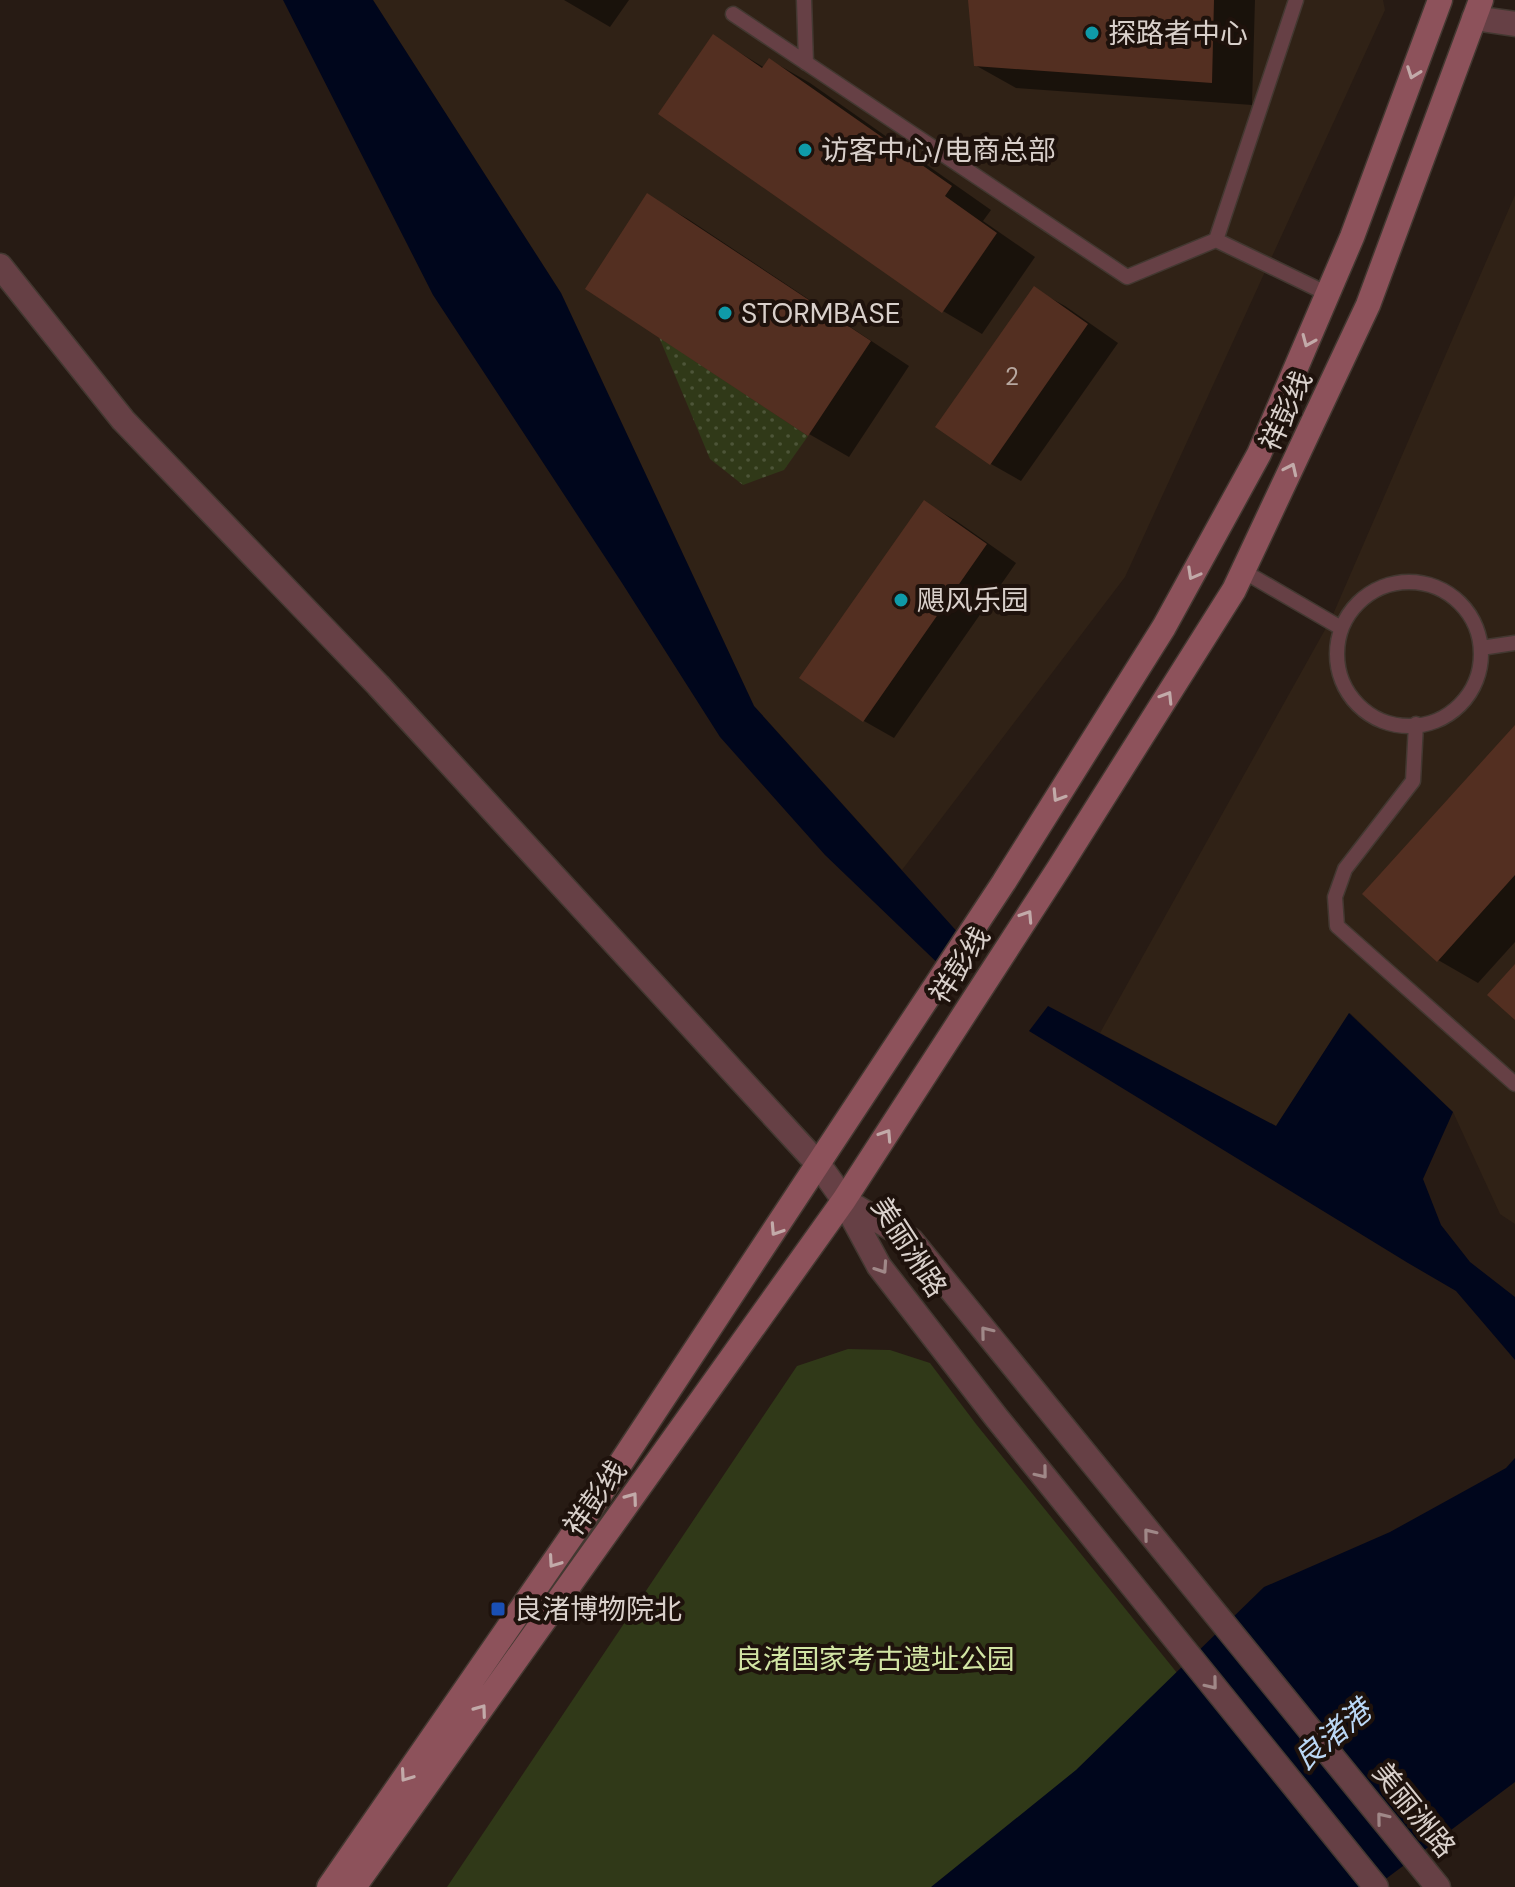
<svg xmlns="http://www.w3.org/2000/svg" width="1515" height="1887" viewBox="0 0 1515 1887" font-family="'DM Sans','Noto Sans SC',sans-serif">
  <defs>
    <pattern id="grass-dots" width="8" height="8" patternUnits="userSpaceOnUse" patternTransform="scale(2)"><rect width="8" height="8" fill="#303918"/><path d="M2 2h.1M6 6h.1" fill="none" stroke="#4d5538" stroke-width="1.8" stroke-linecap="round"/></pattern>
  </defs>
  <rect width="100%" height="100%" fill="#271b14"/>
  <path fill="#302216" d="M373,0H1383L1385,10L1125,577L902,870L754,706L561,293Z
    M1515,195V1224L1500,1214L1453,1112L1350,1013L1276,1126L1100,1033L1331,619Z"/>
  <path fill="url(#grass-dots)" d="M659,337L808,436L784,470L743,485L710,459Z"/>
  <path fill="#303918" d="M848,1349L890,1350L930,1363L976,1424L1350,1887H447L797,1366Z"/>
  <path fill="#00061c" d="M283,0H373L561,293L754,706L970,946L949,974L825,855L720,737L622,583L433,295Z
    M1048,1006L1276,1126L1349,1013L1453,1112L1423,1179L1441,1225L1470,1262L1515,1297V1360L1456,1291L1408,1263L1029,1031Z
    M1515,1458V1782L1375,1887H931L1076,1770L1264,1587L1390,1532L1506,1468Z"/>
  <path fill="#0007" d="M564,0H629L610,27Z
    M970,0H1255L1252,105L1016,88L975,65Z
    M714,37L765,68L770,60L810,83L991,210L983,221L1035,257L982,334L943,311Z
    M648,196L688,219L909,366L849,457L809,434Z
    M1034,289L1065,306L1118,343L1021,481L991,464Z
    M924,502L955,520L1016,563L894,738L864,721Z
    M1515,728V942L1478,983L1438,960Z"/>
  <path fill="#532f21" d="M968,0H1214L1212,83L974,66Z
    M713,34L762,68L769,58L952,186L945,196L997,233L942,313L658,114Z
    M647,193L871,341L808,436L585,289Z
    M1034,286L1088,324L990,465L935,427Z
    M924,500L987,544L863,722L799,678Z
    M1515,725V875L1437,962L1362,894Z
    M1515,964V1020L1487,995Z"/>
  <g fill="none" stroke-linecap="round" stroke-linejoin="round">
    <defs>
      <path id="service" d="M804,0L806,63
        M733,14L1127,277L1216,240L1296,0
        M1216,240L1328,294
        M1243,571L1341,628
        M1337 654a72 72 0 1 1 144 0a72 72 0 1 1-144 0Z
        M1481,648L1515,643
        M1416,724L1413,781L1345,869L1335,897L1337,926L1515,1084"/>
      <path id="minor" d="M1474,18L1515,24
        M0,266L123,420L378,685L819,1165L844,1200"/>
      <path id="tertiary" d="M844,1200L911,1240L1438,1887
        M845,1203L879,1266L996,1417L1376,1887"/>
      <path id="secondary" d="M329,1887L591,1508L1004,882L1164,627L1259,454L1352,237L1440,0
        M354,1887L844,1200L1059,868L1234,590L1368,305L1481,0"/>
    </defs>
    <use href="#service" stroke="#433831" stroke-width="17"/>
    <use href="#minor" stroke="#433831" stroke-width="27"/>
    <use href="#tertiary" stroke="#433831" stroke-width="27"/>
    <use href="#secondary" stroke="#433831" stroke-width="27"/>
    <use href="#service" stroke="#664045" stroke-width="14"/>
    <use href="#minor" stroke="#664045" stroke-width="24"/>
    <use href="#tertiary" stroke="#664045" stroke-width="24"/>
    <use href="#secondary" stroke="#8d525b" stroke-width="24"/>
  </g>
  <defs><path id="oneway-chevron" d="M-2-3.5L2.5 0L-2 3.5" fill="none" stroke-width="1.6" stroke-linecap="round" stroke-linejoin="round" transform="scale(2)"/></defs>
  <g stroke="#c2aaa9">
    <use href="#oneway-chevron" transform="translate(1413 73) rotate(110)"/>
    <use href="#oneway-chevron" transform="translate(1308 341) rotate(113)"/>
    <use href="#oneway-chevron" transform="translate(1291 469) rotate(-65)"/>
    <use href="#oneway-chevron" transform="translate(1193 574) rotate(119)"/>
    <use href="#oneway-chevron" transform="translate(1167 697) rotate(-58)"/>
    <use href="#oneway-chevron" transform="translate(1058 796) rotate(122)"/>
    <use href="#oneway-chevron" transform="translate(1027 916) rotate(-57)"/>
    <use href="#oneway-chevron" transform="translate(886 1135) rotate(-57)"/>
    <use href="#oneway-chevron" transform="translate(776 1230) rotate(123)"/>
    <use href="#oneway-chevron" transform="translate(632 1498) rotate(-54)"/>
    <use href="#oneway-chevron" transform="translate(554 1562) rotate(125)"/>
    <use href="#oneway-chevron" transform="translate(481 1710) rotate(-54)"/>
    <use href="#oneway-chevron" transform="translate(406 1776) rotate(125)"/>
  </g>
  <g stroke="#a08888">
    <use href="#oneway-chevron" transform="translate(882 1268) rotate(56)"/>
    <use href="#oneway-chevron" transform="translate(986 1332) rotate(-129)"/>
    <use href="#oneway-chevron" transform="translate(1042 1473) rotate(51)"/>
    <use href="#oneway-chevron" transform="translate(1149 1534) rotate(-129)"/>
    <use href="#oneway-chevron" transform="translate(1212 1684) rotate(51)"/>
    <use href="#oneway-chevron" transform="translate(1382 1818) rotate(-129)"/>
  </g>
  <g fill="#0f9aa8" stroke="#1e120c" stroke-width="3">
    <circle cx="1092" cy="33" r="8"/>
    <circle cx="805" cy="150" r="8"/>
    <circle cx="725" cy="313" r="8"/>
    <circle cx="901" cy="600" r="8"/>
  </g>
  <rect fill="#1a4fb4" stroke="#1e120c" stroke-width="3" x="490" y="1601" width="16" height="16" rx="4"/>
  <g text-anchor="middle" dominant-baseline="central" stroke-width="8" stroke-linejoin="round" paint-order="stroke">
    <g font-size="24" fill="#b8a8a0">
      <text x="1012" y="376">2</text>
    </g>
    <g font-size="28" fill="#d9d0cb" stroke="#1e120c" text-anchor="start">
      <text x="1108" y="33">探路者中心</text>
      <text x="821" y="150">访客中心/电商总部</text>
      <text x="741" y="313">STORMBASE</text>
      <text x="917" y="600">飓风乐园</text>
      <text x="514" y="1609">良渚博物院北</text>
    </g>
    <g font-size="28" fill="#d9d0cb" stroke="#1e120c">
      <text transform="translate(1286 411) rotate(-65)">祥彭线</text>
      <text transform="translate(960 965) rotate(-57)">祥彭线</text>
      <text transform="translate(909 1247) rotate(57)">美丽洲路</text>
      <text transform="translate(595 1498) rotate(-54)">祥彭线</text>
      <text transform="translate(1414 1810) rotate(51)">美丽洲路</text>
    </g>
    <g font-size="28" fill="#d2e5a4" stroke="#1e120c">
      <text x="875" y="1659">良渚国家考古遗址公园</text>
    </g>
    <g font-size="30" font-style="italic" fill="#bad7f5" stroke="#1e120c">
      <text transform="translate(1332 1735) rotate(-40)">良渚港</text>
    </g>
  </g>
</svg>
